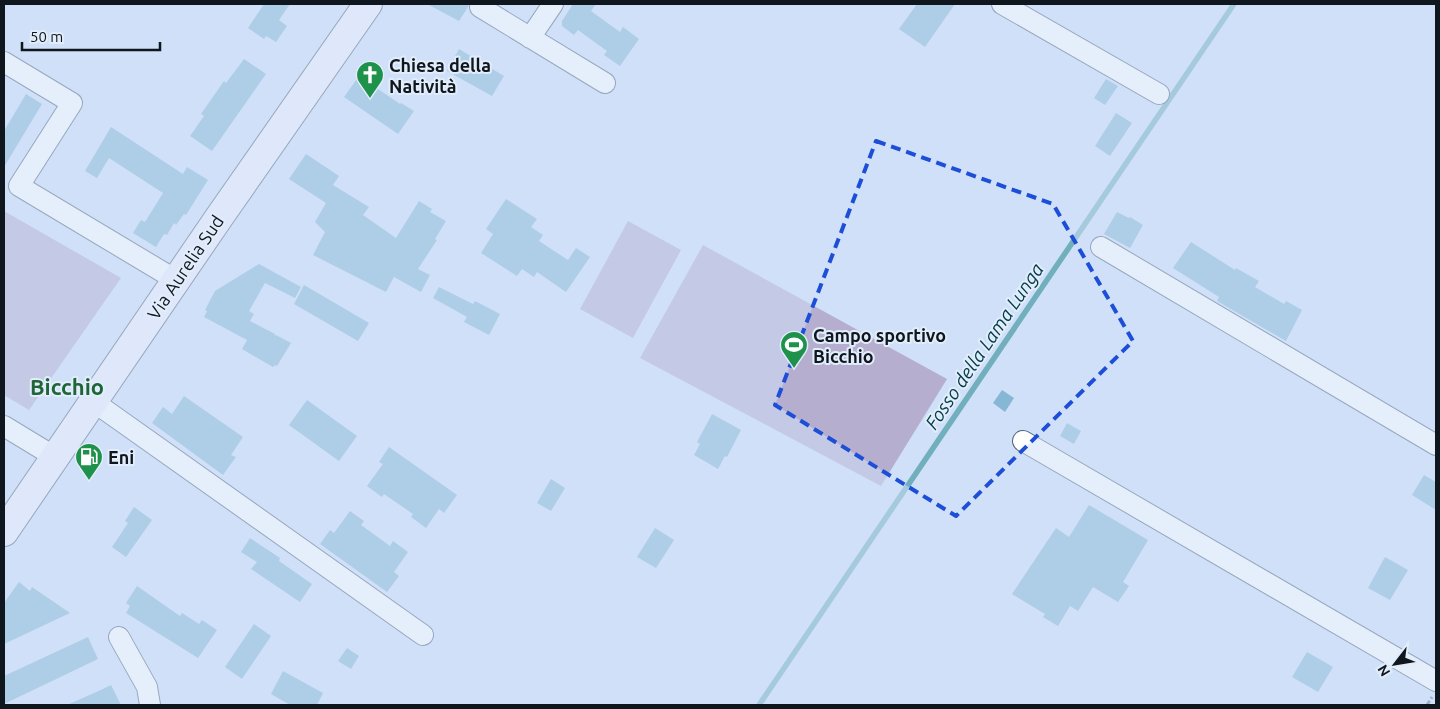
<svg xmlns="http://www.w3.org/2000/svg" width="1440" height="709" viewBox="0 0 1440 709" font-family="Ubuntu,sans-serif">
  <rect width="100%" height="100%" fill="#cfe0f8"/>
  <path fill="#b6aecf" d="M4,211L121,278L29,410L4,395Z
    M628,221L681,250L633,338L580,309Z
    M703,245L947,379L881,486L640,358Z"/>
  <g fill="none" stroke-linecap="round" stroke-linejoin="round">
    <path stroke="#71afbd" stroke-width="5.5" d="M759,705L1234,4"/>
  </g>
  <path fill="#86b8d5" d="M264,4H290L279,20L287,26L276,42L266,36L264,39L248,28Z
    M427,4H469L468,7L459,21Z
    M573,4H596L591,11L620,32L623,27L639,39L620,66L604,55L607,51L578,30L574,35L562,26V21Z
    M917,4H955L925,47L899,29Z
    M459,49L504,76L492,96L447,71Z
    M244,59L266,74L212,151L190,136L204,116L201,114L224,81L226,83Z
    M359,76L400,104L401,103L414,111L398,134L344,97Z
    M1106,79L1118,86L1105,105L1094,98Z
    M26,94L42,104L4,167V131Z
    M1116,113L1132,123L1110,156L1095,146Z
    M111,127L183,174L187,167L208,180L186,215L184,214L176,225L174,223L167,235L164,234L156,247L133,233L141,220L145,222L163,193L109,158L97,178L85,171Z
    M306,154L339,176L333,185L369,207L363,215L396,238L419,201L432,209L430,212L446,221L435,239L437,240L418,269L430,275L421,292L394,277L386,292L313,255L325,232L315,222L326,203L289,179Z
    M506,199L537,219L531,227L543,235L539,241L568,260L576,248L590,257L566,292L537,272L534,277L522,269L517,276L481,253L493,234L486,229Z
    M1117,212L1129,218L1130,217L1143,225L1130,248L1104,234Z
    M1191,242L1235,270L1236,268L1259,281L1255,287L1284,304L1286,301L1302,310L1286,341L1217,301L1219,297L1173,268Z
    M259,264L301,287L295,298L265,283L249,311L254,314L250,321L275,334V336L276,335L291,343L277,366L275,365L273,367L242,349L247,340L204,317L207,311L205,310L215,291Z
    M304,285L369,323L358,341L294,304Z
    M439,287L473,304L475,301L500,314L489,335L464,322L467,317L433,298Z
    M1002,390L1014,398L1005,412L993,403Z
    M184,396L243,437L231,455L236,457L223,475L152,423L163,407L172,414Z
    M307,400L357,436L339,461L289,425Z
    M712,414L741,430L727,457L725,456L718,469L694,455L700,444L697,442Z
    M1067,423L1081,431L1074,444L1060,436Z
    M389,447L457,495L444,513L439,509L426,528L411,517L413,514L384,494L382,497L367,486L383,464L379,462Z
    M1424,475L1436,482V510L1412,495Z
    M551,479L565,488L551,511L537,503Z
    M1089,505L1148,540L1123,582L1129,586L1118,602L1093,587L1078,611L1070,606L1058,626L1043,617L1045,614L1012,594L1056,528L1069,537Z
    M134,507L152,520L126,557L112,547L128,523L125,521Z
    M350,511L364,521L361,525L390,546L393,541L408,552L394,572L399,576L387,592L320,544L330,530L334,533Z
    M655,528L674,540L656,568L637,557Z
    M250,538L280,558L279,561L312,584L300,602L251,569L257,562L241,552Z
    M1385,557L1408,570L1390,600L1368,588Z
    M19,582L30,591L32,587L70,613L4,644V603Z
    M137,586L180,616L182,613L199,624L202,620L217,630L198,658L126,613L130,606L126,603Z
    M254,624L271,636L242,679L225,667Z
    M88,637L98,659L4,704V676Z
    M347,648L359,656L351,669L338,661Z
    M1307,652L1333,667L1318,692L1292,677Z
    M283,671L323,693L317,705H290L271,694Z
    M111,685L121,705H67L103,689Z"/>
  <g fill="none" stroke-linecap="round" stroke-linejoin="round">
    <defs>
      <path id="minor" d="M1002,4L1159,94
        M480,7L605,83
        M530,38L553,4
        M4,62L72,103L19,186L176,280
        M1101,247L1436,445
        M94,402L423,635
        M4,426L55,457
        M1023,441L1436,681
        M119,637L147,687L150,705"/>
      <path id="secondary" d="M4,532L220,216L368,4"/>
    </defs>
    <use href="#minor" stroke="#536276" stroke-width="22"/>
    <use href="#secondary" stroke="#536276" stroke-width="30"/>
    <path stroke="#6c7787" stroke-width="3" stroke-dasharray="5 2.5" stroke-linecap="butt" d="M1427,705L1432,697"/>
    <use href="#minor" stroke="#fff" stroke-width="20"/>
    <use href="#secondary" stroke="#f0f2fd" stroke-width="28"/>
  </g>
  <path d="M0 0H1440V709H0ZM876,141L1053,204L1133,341L956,516L775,405Z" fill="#cfe0f8" fill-opacity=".55" fill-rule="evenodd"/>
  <path fill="none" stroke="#1d4ed8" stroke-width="4" stroke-dasharray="10 6" stroke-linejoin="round" d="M876,141L1053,204L1133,341L956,516L775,405Z"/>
  <defs>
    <symbol id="church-pin" viewBox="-11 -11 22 30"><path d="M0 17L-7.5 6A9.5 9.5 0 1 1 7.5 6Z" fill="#1e914b" stroke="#e2edfb"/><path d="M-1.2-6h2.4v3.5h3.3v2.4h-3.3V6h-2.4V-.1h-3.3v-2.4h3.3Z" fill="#fff"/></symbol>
    <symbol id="stadium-pin" viewBox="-11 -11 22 30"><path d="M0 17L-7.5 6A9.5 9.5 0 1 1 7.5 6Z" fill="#1e914b" stroke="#e2edfb"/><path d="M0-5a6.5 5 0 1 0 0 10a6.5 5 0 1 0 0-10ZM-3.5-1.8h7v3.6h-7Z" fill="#fff"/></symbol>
    <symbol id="fuel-pin" viewBox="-11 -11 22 30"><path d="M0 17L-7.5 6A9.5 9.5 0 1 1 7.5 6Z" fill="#1e914b" stroke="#e2edfb"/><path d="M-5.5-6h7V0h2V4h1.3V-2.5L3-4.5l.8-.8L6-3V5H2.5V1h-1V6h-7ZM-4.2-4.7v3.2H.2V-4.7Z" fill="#fff"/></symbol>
  </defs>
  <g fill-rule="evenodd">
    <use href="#church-pin" x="354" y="59" width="32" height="43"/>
    <use href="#stadium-pin" x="778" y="329" width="32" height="43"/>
    <use href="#fuel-pin" x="73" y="441" width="32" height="43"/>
  </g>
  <g text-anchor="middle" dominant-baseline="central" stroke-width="4" stroke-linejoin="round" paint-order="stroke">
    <g font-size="18" font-weight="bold" fill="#10161e" stroke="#e2edfb" text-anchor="start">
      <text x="389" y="65">Chiesa della<tspan x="389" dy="21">Natività</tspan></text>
      <text x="813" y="335">Campo sportivo<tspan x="813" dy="21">Bicchio</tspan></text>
      <text x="108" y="457">Eni</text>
    </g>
    <g font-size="18" fill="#10161e" stroke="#e2edfb">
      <text transform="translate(185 267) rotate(-56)">Via Aurelia Sud</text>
    </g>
    <g font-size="19" font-style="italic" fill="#003b46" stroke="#e2edfb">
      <text transform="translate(984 346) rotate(-56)">Fosso della Lama Lunga</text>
    </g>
    <g font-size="22" font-weight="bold" fill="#206538" stroke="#e2edfb">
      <text x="67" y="386">Bicchio</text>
    </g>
  </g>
  <rect width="1440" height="709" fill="none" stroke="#10161e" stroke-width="10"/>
  <g transform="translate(1395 664) rotate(239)" stroke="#e2edfb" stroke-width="4" paint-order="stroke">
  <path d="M0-4L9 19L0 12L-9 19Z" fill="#10161e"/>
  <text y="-8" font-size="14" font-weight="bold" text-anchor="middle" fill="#10161e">N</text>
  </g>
  <path d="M22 42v8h138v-8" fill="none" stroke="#10161e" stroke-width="2.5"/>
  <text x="30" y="42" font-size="15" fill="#10161e" stroke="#e2edfb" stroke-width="4" paint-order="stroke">50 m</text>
</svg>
